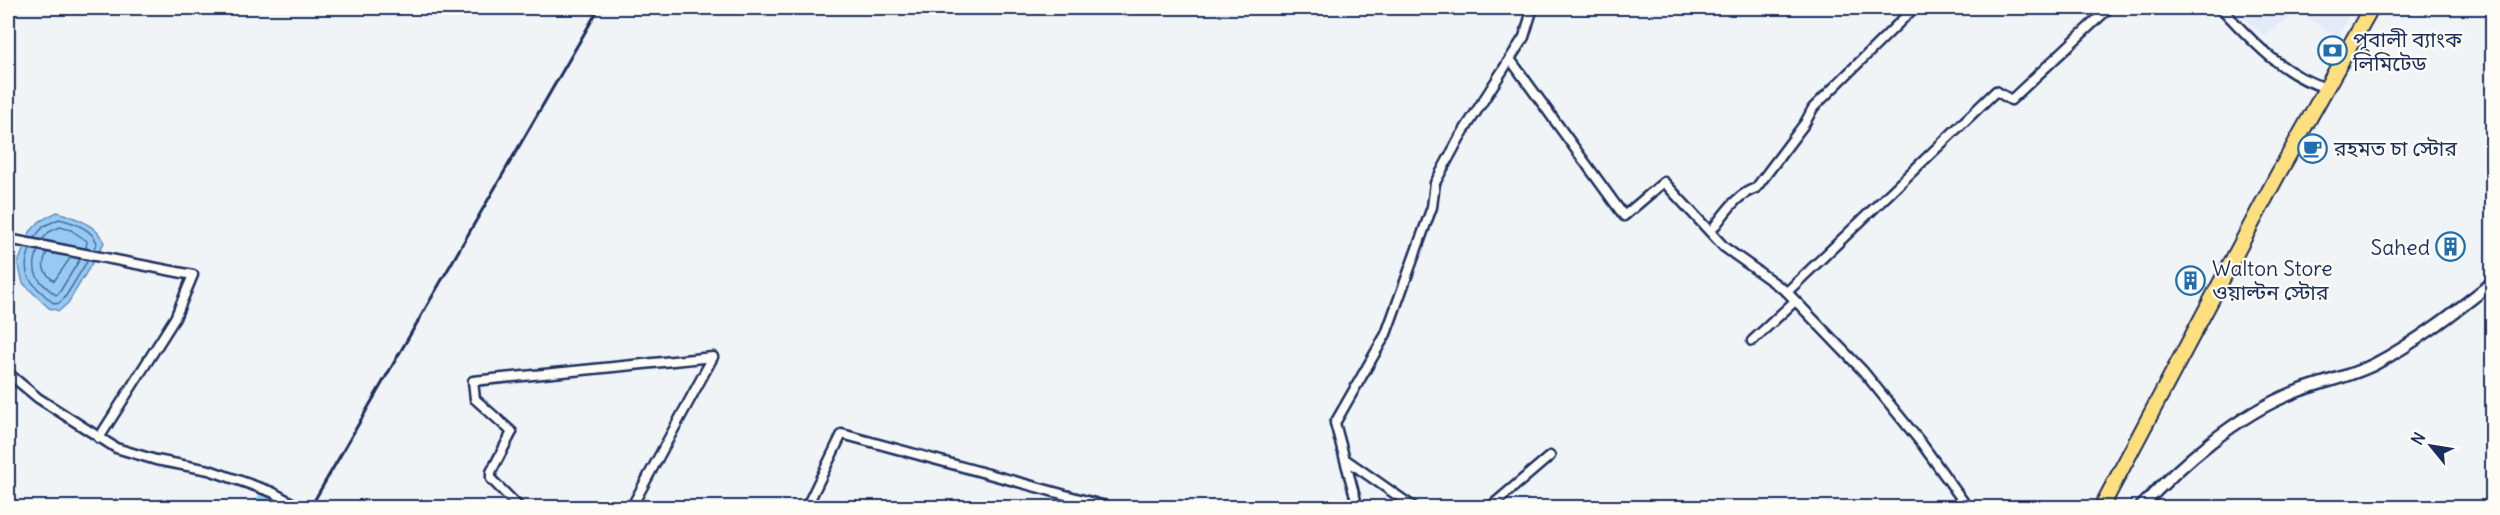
<svg xmlns="http://www.w3.org/2000/svg" width="2500" height="515" viewBox="0 0 2500 515" font-family="Delius,'Noto Sans Bengali',sans-serif">
  <rect width="100%" height="100%" fill="#f1f4f7"/>
  <filter id="ink" filterUnits="userSpaceOnUse"><feTurbulence type="fractalNoise" baseFrequency=".0167" numOctaves="2"/><feDisplacementMap in="SourceGraphic" scale="12" xChannelSelector="R" yChannelSelector="G"/><feConvolveMatrix kernelMatrix="1 2 1 2 8 2 1 2 1" color-interpolation-filters="sRGB"/></filter>
  <g filter="url(#ink)">
    <path fill="#e3eaf8" d="M2234,8H2352L2339,37L2298,13L2263,35Z"/>
    <path fill="#96caf4" stroke="#658cb8" stroke-width="1.5" d="M57,212C74,217 98,225 104,243L68,303L59,311L49,308L23,283L18,263L30,232L40,221Z"/>
    <g fill="none" stroke-linecap="round" stroke-linejoin="round">
      <path stroke="#4c6d9a" stroke-width="1.5" d="M34,238L44,226L59,219C72,222 92,229 97,243L93,250
        M42,240L49,232L60,227L71,230L87,241L86,248
        M30,249C19,277 33,284 52,302L57,304L64,299L88,260
        M38,250C29,274 38,281 56,295L59,293L80,259
        M47,252C41,266 42,271 54,281L71,257"/>
      <path stroke="#96caf4" stroke-width="9" d="M253,508L263,498L286,508"/>
      <defs>
        <path id="minor" d="M2221,8C2251,40 2283,76 2327,88
          M1510,59L1624,216L1664,182L1724,247L1787,292
          M1710,232C1725,214 1735,195 1756,188L1805,123L1813,108L1914,8
          M8,239L193,275L175,318L99,438
          M1752,341L1795,301
          M8,373L38,398L116,448L156,460L209,470L272,492L301,508
          M1345,459L1415,508
          M260,508H266
          M520,508L491,479V472L512,432L475,399L473,381L713,357
          M631,508L713,357
          M806,508L842,434L1113,508
          M1358,508L1335,423L1386,334L1432,207L1435,183L1460,137L1524,37L1531,14L1527,8
          M1489,508L1550,456
          M1968,508L1922,444L1863,371L1787,292L1996,91L2011,100L2109,8"/>
        <path id="tertiary" d="M2140,508C2181,464 2237,415 2293,393C2320,382 2350,377 2375,364C2417,342 2455,312 2492,283"/>
        <path id="trunk" d="M2101,508L2277,176L2371,8"/>
      </defs>
      <use href="#minor" stroke="#1b2f5e" stroke-width="13"/>
      <use href="#tertiary" stroke="#1b2f5e" stroke-width="15"/>
      <use href="#trunk" stroke="#1b2f5e" stroke-width="18"/>
      <use href="#minor" stroke="#fdfcf7" stroke-width="8"/>
      <use href="#tertiary" stroke="#fdfcf7" stroke-width="10"/>
      <use href="#trunk" stroke="#fedf80" stroke-width="14"/>
      <path stroke="#1b2f5e" stroke-width="3" d="M310,508L599,8"/>
    </g>
  </g>
  <defs>
    <symbol id="bank-ring" viewBox="-11 -11 22 22"><circle r="9.5" fill="#fdfcf7" stroke="#1f6fb2" stroke-width="1.5"/><path d="M-6-4H6V4H-6ZM0-2.3a2.3 2.3 0 1 0 0 4.6a2.3 2.3 0 1 0 0-4.6Z" fill="#1f6fb2"/></symbol>
    <symbol id="cafe-ring" viewBox="-11 -11 22 22"><circle r="9.5" fill="#fdfcf7" stroke="#1f6fb2" stroke-width="1.5"/><path d="M-5.5-4.5H6V0H3Q3 3.5 0 3.5H-2.5Q-5.5 3.5-5.5 0ZM3-3.2v2h1.7v-2ZM-6 4.5H4V6H-6Z" fill="#1f6fb2"/></symbol>
    <symbol id="building-ring" viewBox="-11 -11 22 22"><circle r="9.5" fill="#fdfcf7" stroke="#1f6fb2" stroke-width="1.5"/><path d="M-4-6H4V6H1V3H-1V6H-4ZM-2.5-4.3h1.7v1.8h-1.7ZM.8-4.3h1.7v1.8H.8ZM-2.5-1h1.7V.8h-1.7ZM.8-1h1.7V.8H.8Z" fill="#1f6fb2"/></symbol>
  </defs>
  <g fill-rule="evenodd">
    <use href="#bank-ring" x="2316" y="34" width="33" height="33"/>
    <use href="#cafe-ring" x="2296" y="132" width="33" height="33"/>
    <use href="#building-ring" x="2434" y="230" width="33" height="33"/>
    <use href="#building-ring" x="2174" y="264" width="33" height="33"/>
  </g>
  <g text-anchor="middle" dominant-baseline="central" stroke-width="4.5" stroke-linejoin="round" paint-order="stroke">
    <g font-size="21" fill="#1b2f5e" stroke="#fdfcf7" text-anchor="start">
      <text x="2353" y="39">পূবালী ব্যাংক<tspan x="2353" dy="24">লিমিটেড</tspan></text>
      <text x="2334" y="148">রহমত চা স্টোর</text>
      <text x="2430" y="247" text-anchor="end">Sahed</text>
      <text x="2212" y="268">Walton Store<tspan x="2212" dy="24">ওয়াল্টন স্টোর</tspan></text>
    </g>
  </g>
  <rect width="2500" height="515" fill="none" stroke="#fdfcf7" stroke-width="30"/>
  <rect x="15" y="15" width="2470" height="485" fill="none" stroke="#1b2f5e" stroke-width="2" filter="url(#ink)"/>
  <g transform="translate(2431 446) rotate(300)" stroke="#fdfcf7" stroke-width="4.5" paint-order="stroke">
  <path d="M0-4.5L10 22L0 15L-10 22Z" fill="#1b2f5e"/>
  <text y="-9" font-size="16" font-weight="bold" text-anchor="middle" fill="#1b2f5e">N</text>
  </g>
</svg>
